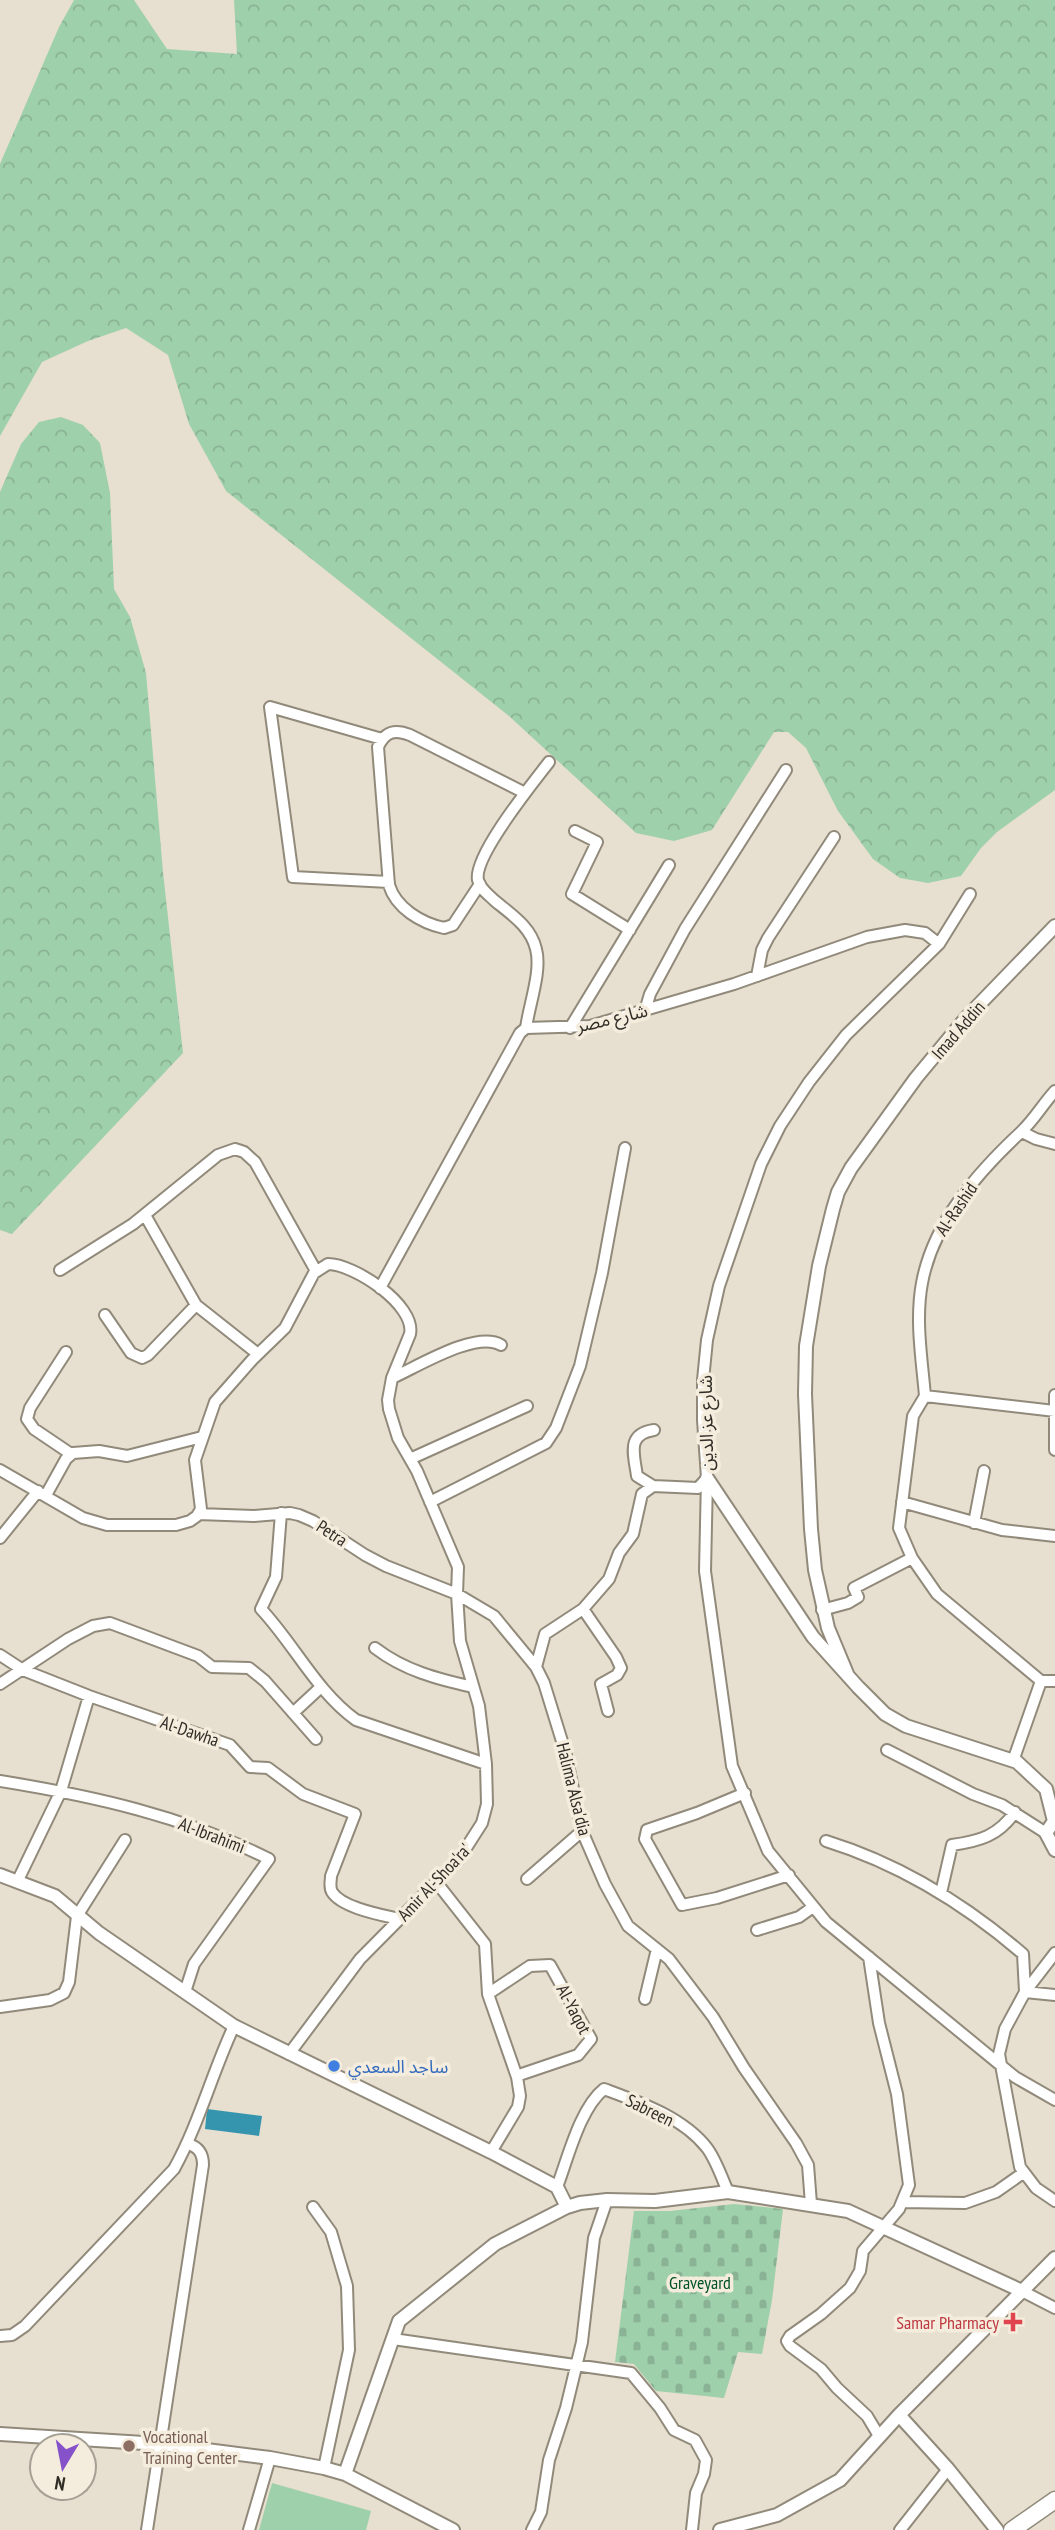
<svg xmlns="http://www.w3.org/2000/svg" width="1055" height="2530" viewBox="0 0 1055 2530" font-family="'PT Sans Narrow','Noto Sans Arabic',sans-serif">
  <defs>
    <pattern id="forest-crowns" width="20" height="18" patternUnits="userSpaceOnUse" patternTransform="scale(1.75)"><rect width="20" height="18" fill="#9fd0ac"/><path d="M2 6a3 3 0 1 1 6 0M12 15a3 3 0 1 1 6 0" fill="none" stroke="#89b394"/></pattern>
    <pattern id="cemetery-stones" width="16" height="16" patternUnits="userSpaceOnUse" patternTransform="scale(1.75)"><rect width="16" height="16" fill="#9fd0ac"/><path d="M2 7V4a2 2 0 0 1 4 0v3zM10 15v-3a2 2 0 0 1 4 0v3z" fill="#89b394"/></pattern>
  </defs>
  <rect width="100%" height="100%" fill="#e7dfcf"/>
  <path fill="url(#forest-crowns)" d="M74,0H134L167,49L237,54L234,0H1055V790L997,832L981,848L961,876L928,883L900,878L873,859L838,811L806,748L788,732H774L712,830L674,841L636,833L509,716L226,491L189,424L168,355L126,328L88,341L42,362L0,436V164L59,27Z
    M61,417L83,425L100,443L110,493L114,589L130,617L146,673L163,872L183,1053L12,1234L0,1230V492L21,444L39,422Z"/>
  <path fill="url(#cemetery-stones)" d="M734,2204L783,2209L772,2300L762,2354L738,2352L724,2398L656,2391L634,2364L615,2362L634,2211H670Z"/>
  <path fill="#9fd0ac" d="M272,2483L371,2511L366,2530H259Z"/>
  <path fill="#3595af" d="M207,2109L262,2116L259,2136L205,2129Z"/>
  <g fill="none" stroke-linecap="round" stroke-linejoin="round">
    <defs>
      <path id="minor" d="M382,739L270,707L293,877L389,882
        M575,831L597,842L572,894L630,930
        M480,884L453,925L444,928C421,923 396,908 389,885L378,747C385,731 395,729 410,735L525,793
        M970,894L939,944L846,1035L809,1082L780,1126L761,1164L719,1286L707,1340L703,1380V1420L707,1478L705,1571L732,1766L768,1851L826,1922L1015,2077L1055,2100
        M757,976L762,950L768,938L834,837
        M645,1011L650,994L685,929L786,770
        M526,1028C529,1005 542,971 536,949C531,927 511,914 495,901C489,895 480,889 478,880C473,856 533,783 549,762
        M570,1028L669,865
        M1022,1132L1036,1139L1055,1144
        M145,1215L196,1305L258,1354
        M60,1270L133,1224L218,1155L235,1149L244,1152L255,1162L316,1271
        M380,1288L520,1033L526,1028L590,1026L734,984L867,937L905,930L925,933L939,944
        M105,1315L131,1353L142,1358L148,1355L196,1305
        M66,1352L30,1408L27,1419L34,1429L71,1454
        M392,1378C417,1367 476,1330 501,1345
        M1055,1395V1450
        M925,1396C922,1360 915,1320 922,1283C933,1223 977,1173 1021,1132C1034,1120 1043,1104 1055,1091
        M925,1396L913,1416L899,1528L912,1558L937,1594L1041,1681
        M925,1396L1055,1411
        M410,1459L527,1406
        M0,1470L83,1518L107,1525H176L190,1521L197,1516L201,1509L195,1460L215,1402L252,1360L285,1328L314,1273L328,1264C354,1264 416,1305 410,1334L392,1378L388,1400L389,1409L398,1438L417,1471L458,1567L457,1594L460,1641L479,1706L486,1764L487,1804L482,1823L459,1859L360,1959L289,2054
        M653,1486L637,1476C634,1454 626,1434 654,1430
        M46,1495L66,1459L73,1453L99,1451L127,1456L202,1437
        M430,1502L546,1443L556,1428L580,1366L602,1273L625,1148
        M902,1502L1002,1530L1055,1536
        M281,1513L276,1577L261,1609C294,1644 316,1691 356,1720L486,1764
        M198,1514L254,1516L290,1513L299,1515L313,1521L365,1555L386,1566L457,1594L494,1616L536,1667L544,1683L565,1751L582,1831L605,1884L628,1926L669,1959L713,2017L744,2068L796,2143L808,2165L811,2204
        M974,1523L984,1471
        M0,1538L38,1491
        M583,1609L616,1657L621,1668L617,1675L601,1684L608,1711
        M822,1610L848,1603L858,1597L854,1588L912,1558
        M375,1648C405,1671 438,1679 473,1687
        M0,1655L23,1670L89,1696L230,1745L250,1767L268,1768L303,1794L355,1814L331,1876C331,1881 329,1887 332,1892C342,1908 382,1915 399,1919
        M536,1667L545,1634L583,1609L609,1579L619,1553L633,1534L642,1494L653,1486L698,1488L707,1478
        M0,1684L68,1639L93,1626L110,1623L198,1656L212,1667L249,1668L265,1681L316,1739
        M293,1713L321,1687
        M887,1750L973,1794L1002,1805L1046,1833
        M1013,1761L1041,1681H1055
        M0,1781C93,1796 184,1816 269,1859L194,1964L185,1992
        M745,1793L697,1813L647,1830L645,1839L682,1905L717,1898L789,1875
        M826,1841C900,1864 965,1904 1023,1954L1025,1992L1055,1995
        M527,1879L582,1831
        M18,1880L61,1791L89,1696
        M437,1883L485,1944L488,1994L517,2077L520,2096L518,2107L491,2152
        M941,1893L952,1845C980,1841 998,1836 1015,1812
        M757,1930L799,1917L813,1907
        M1055,1953L1025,1992L1005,2029L999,2054L1020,2167L1036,2188L1055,2201
        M869,1957L879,2023L897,2094L909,2185L899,2209L863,2251L860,2271L850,2288L821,2314L790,2336L787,2341L790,2346L821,2369L837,2388L867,2416L879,2436
        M488,1994L530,1966L550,1965L591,2039L578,2055L522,2074L517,2077
        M645,1999L657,1949
        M0,2007L50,2000L64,1993L69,1982L77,1916L125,1840
        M557,2187C568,2158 580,2108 604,2089C639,2102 683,2117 707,2148C716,2160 722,2178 728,2192
        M904,2202L965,2203L996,2192L1023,2173
        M313,2207L331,2232L347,2286L349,2350L324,2468
        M1022,2291L1055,2308
        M0,2336L12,2335L25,2326L174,2169C199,2124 212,2073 234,2026
        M393,2339L631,2373L660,2408L674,2430L695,2440L706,2460L704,2474L696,2493L692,2530
        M147,2530L203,2165C203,2154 199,2147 188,2144
        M249,2530L270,2458
        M532,2530L541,2512L549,2460L566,2408L582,2342L594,2238L607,2200
        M900,2530L948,2469"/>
      <path id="tertiary" d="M707,1478L813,1637L858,1687L885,1714L906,1726L1017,1762L1046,1789L1054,1821L1046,1833L1055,1850
        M848,1676L828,1628L815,1570L811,1529L805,1394L806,1346L819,1266L833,1209L838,1192L851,1168L916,1078L966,1018L1055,926
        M0,1875L55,1896L99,1933L234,2026L491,2152L557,2187L567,2207
        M899,2415L948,2469L997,2530
        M0,2434L160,2444L270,2458L324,2468L345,2474L453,2530
        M345,2474L399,2321L495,2244L567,2207L580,2203L607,2200L655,2201L728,2192L848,2211L1022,2291
        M720,2530L777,2515L840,2480L899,2415L1055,2258"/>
      <path id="primary" d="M1012,2530L1055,2500"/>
    </defs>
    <use href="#minor" stroke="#918a7b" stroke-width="14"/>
    <use href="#tertiary" stroke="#918a7b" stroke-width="16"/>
    <use href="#primary" stroke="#918a7b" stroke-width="19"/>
    <use href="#minor" stroke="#fff" stroke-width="10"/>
    <use href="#tertiary" stroke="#fff" stroke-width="12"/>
    <use href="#primary" stroke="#fff" stroke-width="16"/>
  </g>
  <circle fill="#3f7fe0" stroke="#f4ecdc" stroke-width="2.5" cx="334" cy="2066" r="7"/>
  <path fill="#e0444e" stroke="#f4ecdc" stroke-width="2.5" d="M1009.5 2311.5h7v7h7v7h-7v7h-7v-7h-7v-7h7z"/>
  <circle fill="#8d6e63" stroke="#f4ecdc" stroke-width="2.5" cx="129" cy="2446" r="7"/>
  <g text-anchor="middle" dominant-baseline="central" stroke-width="7" stroke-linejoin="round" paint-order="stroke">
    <g font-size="18" fill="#302d27" stroke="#f4ecdc">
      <text transform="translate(612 1018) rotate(-13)">شارع مصر</text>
      <text transform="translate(958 1030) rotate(-49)">Imad Addin</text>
      <text transform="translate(956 1209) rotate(-56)">Al-Rashid</text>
      <text transform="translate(706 1423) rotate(-91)">شارع عز الدين</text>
      <text transform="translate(332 1533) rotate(33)">Petra</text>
      <text transform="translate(190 1731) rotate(19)">Al-Dawha</text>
      <text transform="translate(574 1789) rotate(76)">Halima Alsa'dia</text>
      <text transform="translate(212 1835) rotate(21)">Al-Ibrahimi</text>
      <text transform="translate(434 1882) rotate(-47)">Amir Al-Shoa'ra'</text>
      <text transform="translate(574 2009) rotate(62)">Al-Yaqot</text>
      <text transform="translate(650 2110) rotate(26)">Sabreen</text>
    </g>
    <g font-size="18" fill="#366cbe" stroke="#f4ecdc" text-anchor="start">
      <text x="348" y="2066">ساجد السعدي</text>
    </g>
    <g font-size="18" fill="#005229" stroke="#f4ecdc">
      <text x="700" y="2282">Graveyard</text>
    </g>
    <g font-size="18" fill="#be3a42" stroke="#f4ecdc" text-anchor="end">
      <text x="999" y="2322">Samar Pharmacy</text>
    </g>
    <g font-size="18" fill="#785e54" stroke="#f4ecdc" text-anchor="start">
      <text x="143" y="2436">Vocational<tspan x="143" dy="21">Training Center</tspan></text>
    </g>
  </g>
  <g transform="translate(63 2467) rotate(190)"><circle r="33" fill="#f4ecdc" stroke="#a6a094" stroke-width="2"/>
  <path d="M0-5L12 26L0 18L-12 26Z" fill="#8652ca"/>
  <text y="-10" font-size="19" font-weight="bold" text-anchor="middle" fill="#302d27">N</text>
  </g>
</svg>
